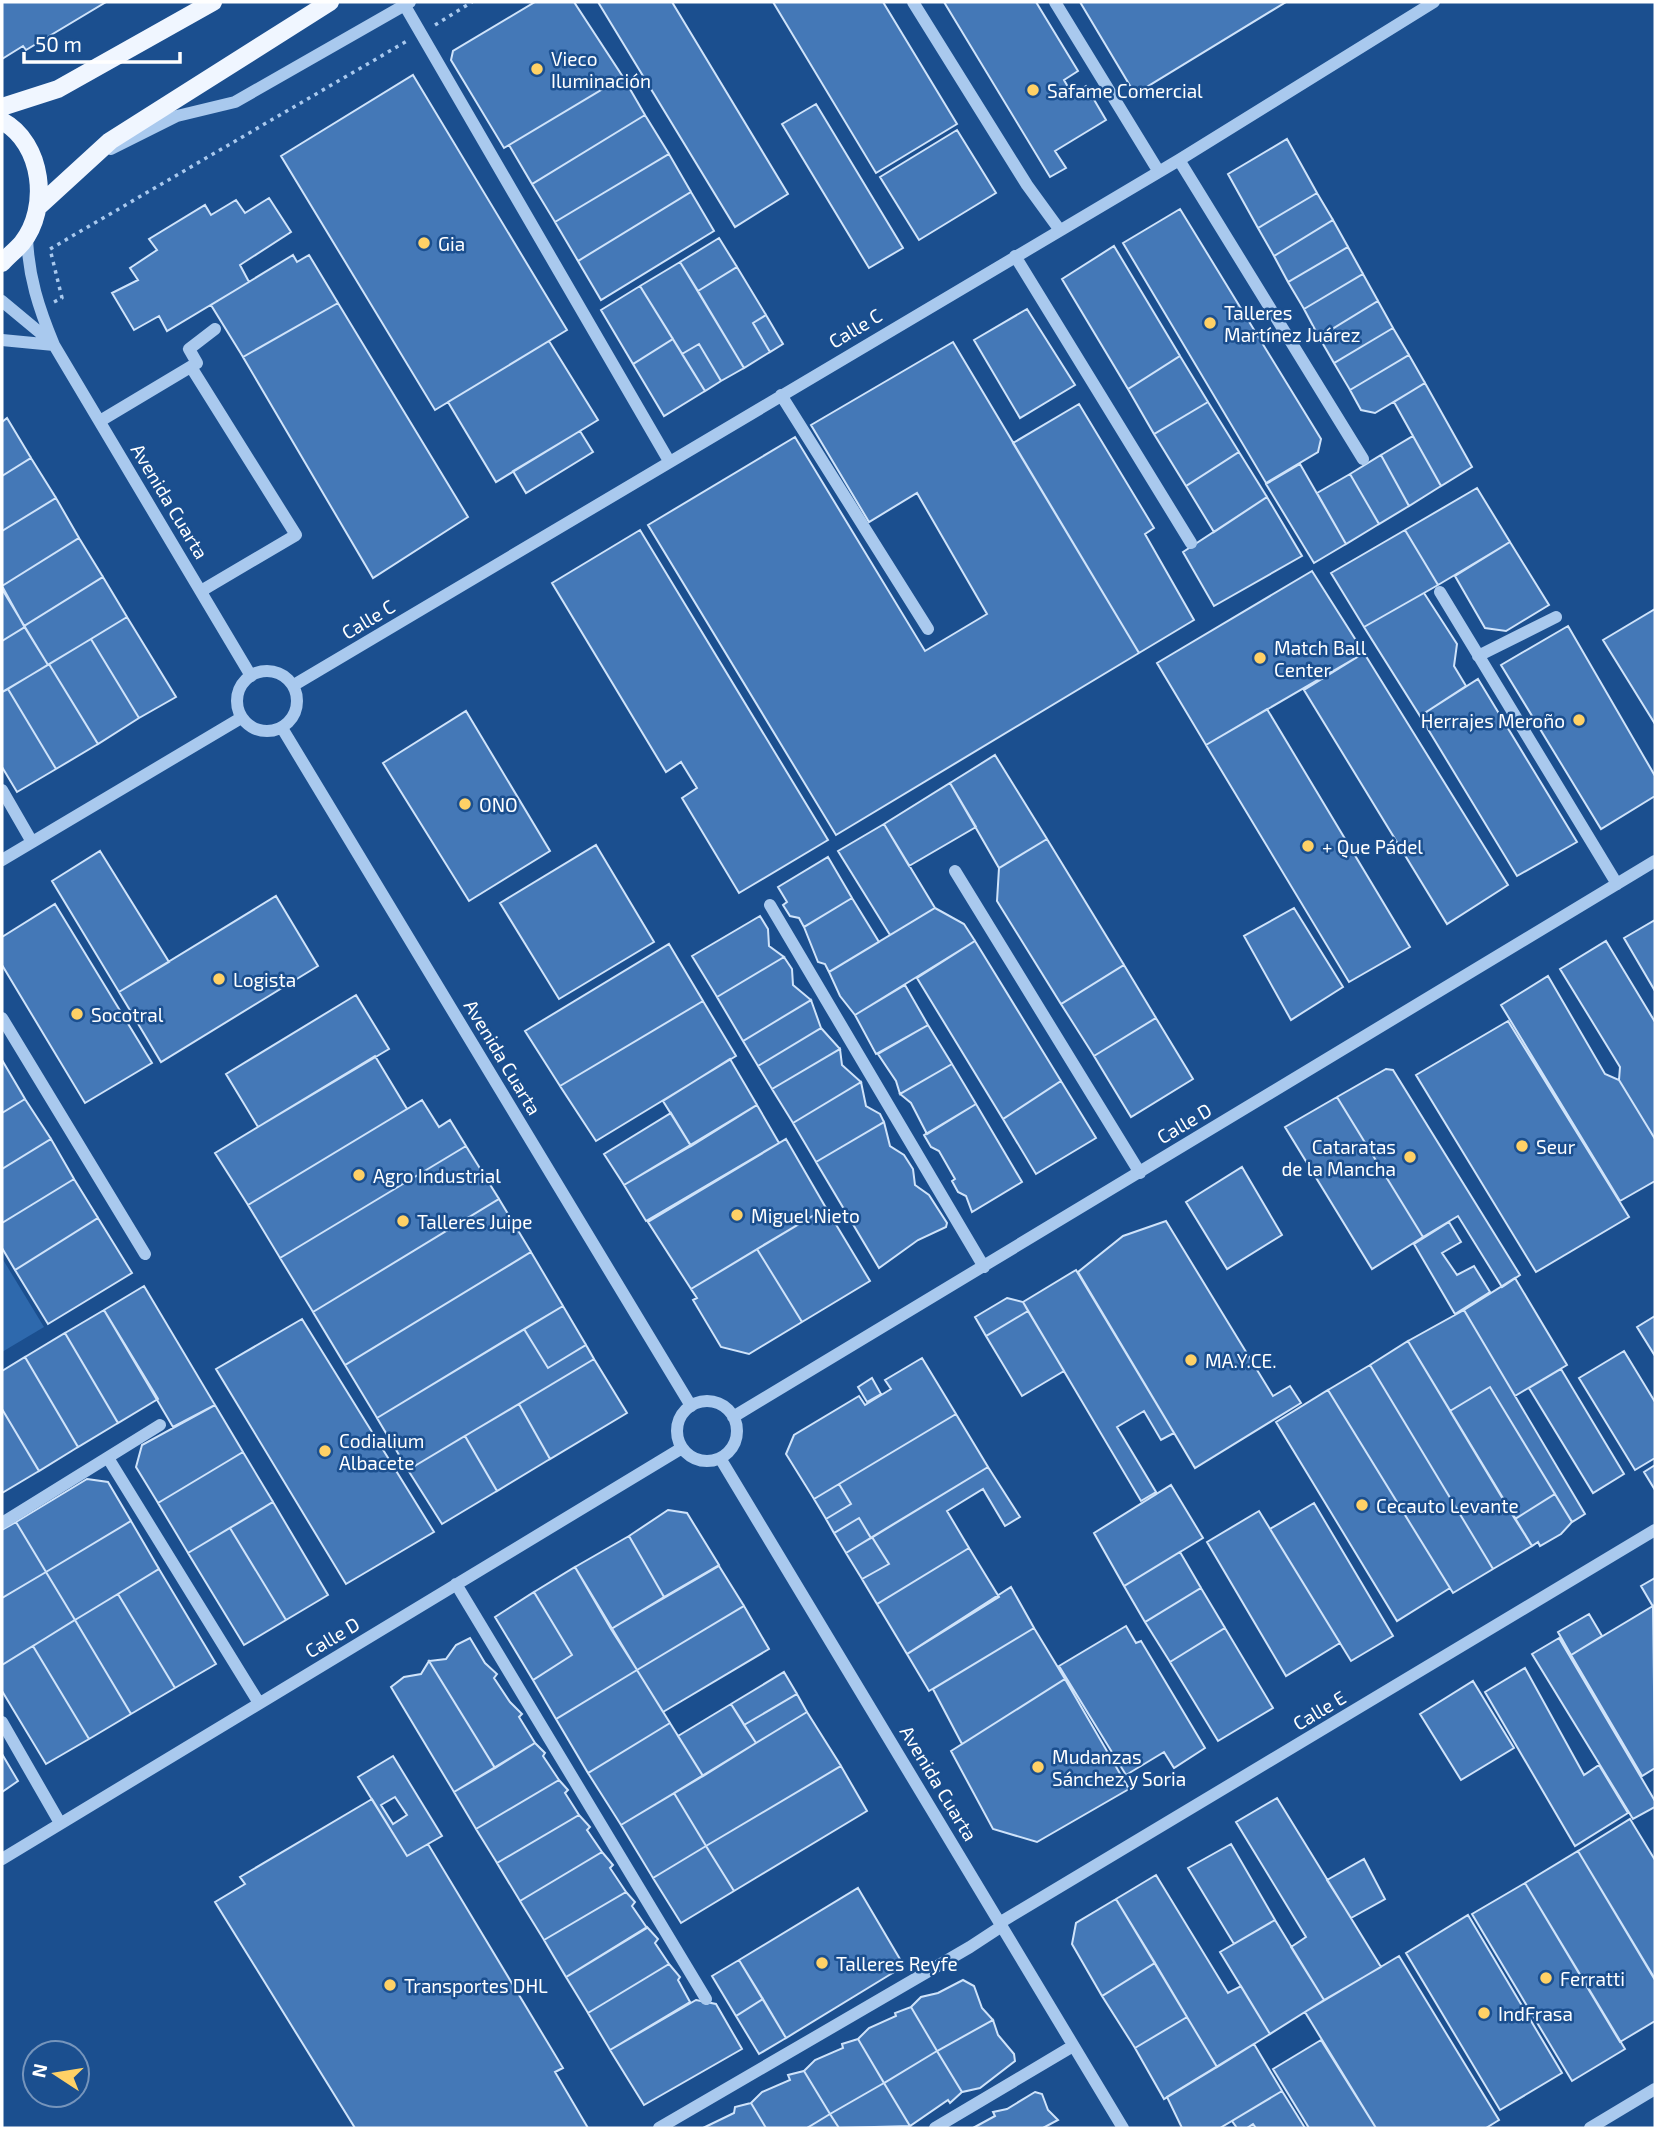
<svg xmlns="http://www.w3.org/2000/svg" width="1657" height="2130" viewBox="0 0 1657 2130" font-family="'Exo 2',sans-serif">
  <rect width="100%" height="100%" fill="#1b4f8f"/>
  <path fill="#2e69ad" d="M2,1258L44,1327L2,1352Z"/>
  <path fill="#4478b7" stroke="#cfe3fa" stroke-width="2" fill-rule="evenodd" d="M2,2H106L26,50L23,46L2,59Z
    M535,2H574L623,77L504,148L451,60L453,51Z
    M598,2H672L788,194L735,227Z
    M773,2H883L957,124L876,173Z
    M944,2H1036L1078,71L1064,80L1072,94L1086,86L1106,120L1055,151L1066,168L1050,177Z
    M1080,2H1286L1135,94Z
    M413,75L567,330L435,410L281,156Z
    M623,77L645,115L532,184L509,145Z
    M816,104L903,248L869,268L782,124Z
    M645,115L669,154L555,222L532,184Z
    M957,130L996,193L919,240L880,177Z
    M1287,139L1317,193L1258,228L1228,174Z
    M669,154L691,192L578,261L555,222Z
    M691,192L714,231L601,300L578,261Z
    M1317,193L1333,220L1274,256L1258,228Z
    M269,198L291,232L240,265L249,282L167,331L159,316L134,330L112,293L138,280L130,268L157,250L149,239L205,205L211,215L236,200L245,213Z
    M1180,209L1321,439L1318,452L1266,483L1123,243Z
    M1333,220L1348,247L1288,282L1274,256Z
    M719,238L737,267L698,291L680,262Z
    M1114,246L1180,356L1128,389L1062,279Z
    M1348,247L1363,274L1304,309L1288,282Z
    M293,255L297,262L309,255L338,303L243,357L211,305Z
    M680,262L744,368L721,381L699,344L682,354L640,286Z
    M737,267L766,315L753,323L770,352L744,368L698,291Z
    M1363,274L1378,301L1319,337L1304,309Z
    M640,286L673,339L633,364L601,310Z
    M1378,301L1393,328L1334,363L1319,337Z
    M338,303L468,517L373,578L243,357Z
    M1027,309L1075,385L1020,418L974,340Z
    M766,315L783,344L770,352L753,323Z
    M1393,328L1409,355L1350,390L1334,363Z
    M673,339L705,391L664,416L633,364Z
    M549,341L598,420L496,482L448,402Z
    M953,342L1139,653L836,835L648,525L795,437L925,651L987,614L917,493L869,522L811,425Z
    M699,344L721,381L705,391L682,354Z
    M1409,355L1425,383L1375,413L1361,410L1350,390Z
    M1180,356L1208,402L1154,434L1128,389Z
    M1425,383L1472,467L1441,486L1394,402Z
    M1208,402L1239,452L1186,486L1154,434Z
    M1079,404L1154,528L1145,534L1194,620L1139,653L1013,443Z
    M7,418L31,458L2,476V422Z
    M580,431L593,452L526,493L513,471Z
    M1413,436L1441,486L1409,506L1381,455Z
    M1239,452L1267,497L1214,532L1186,486Z
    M1381,455L1409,506L1379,524L1350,474Z
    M31,458L56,498L2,531V476Z
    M1300,464L1346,544L1314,563L1266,484Z
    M1350,474L1379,524L1346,544L1317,493Z
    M1477,488L1510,542L1438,585L1405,530Z
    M1267,497L1302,556L1214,606L1183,552Z
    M56,498L79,538L2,586V531Z
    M640,530L828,840L739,893L682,798L697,788L681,762L666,772L552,583Z
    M1405,530L1438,585L1364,627L1331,573Z
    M79,538L103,577L24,626L2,586Z
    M1510,542L1549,605L1506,631L1485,628L1455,576Z
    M1312,571L1364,653L1206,745L1157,663Z
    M103,577L127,617L48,665L24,626Z
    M2,589L25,627L2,641Z
    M1424,593L1457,644L1454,666L1466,686L1420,716L1364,627Z
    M1655,609V724L1603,640Z
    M127,617L176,697L139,718L91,639Z
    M1568,626L1655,776V796L1601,829L1501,665Z
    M25,627L48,665L2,692V641Z
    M91,639L139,718L98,744L49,664Z
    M1364,653L1508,885L1447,924L1304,690Z
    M49,664L98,744L56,769L8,689Z
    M1478,679L1577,842L1517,876L1420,716Z
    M8,689L56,769L17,792L2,767V692Z
    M1267,709L1410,947L1349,982L1206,745Z
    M466,711L550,851L469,901L383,763Z
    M995,755L1047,839L999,868L950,783Z
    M950,783L976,827L909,866L884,824Z
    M884,824L935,908L890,935L838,851Z
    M1047,839L1124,965L1061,1004L997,901L999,868Z
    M596,845L654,942L559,999L500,903Z
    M100,851L169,962L119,992L52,881Z
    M828,857L852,898L804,927L799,918L790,916L783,905L787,902L778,887Z
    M276,896L318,966L161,1062L119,992Z
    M852,898L879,942L829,972L825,964L818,962L804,927Z
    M55,904L152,1063L85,1103L2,965V937Z
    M935,908L964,924L975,941L855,1015L840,996L829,972Z
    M1294,908L1343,987L1291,1020L1244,936Z
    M760,916L768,929L769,946L784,957L717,997L692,956Z
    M1655,920V991L1624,938Z
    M975,941L1061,1081L1003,1119L917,978Z
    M1606,941L1655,1022V1139L1619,1080L1620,1067L1560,969Z
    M669,944L703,1001L560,1086L525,1031Z
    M784,957L792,969L793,985L811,1000L743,1041L717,997Z
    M1124,965L1156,1018L1094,1056L1061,1004Z
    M1548,976L1605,1074L1619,1080L1655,1139V1181L1620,1201L1501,1005Z
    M905,985L928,1025L876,1054L855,1015Z
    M356,995L389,1049L258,1127L226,1074Z
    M811,1000L821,1028L758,1066L743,1041Z
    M703,1001L736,1056L596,1141L560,1086Z
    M1156,1018L1193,1079L1131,1117L1094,1056Z
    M1508,1021L1629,1217L1536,1272L1416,1075Z
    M928,1025L952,1064L900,1094L896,1081L878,1054Z
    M821,1028L840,1049L772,1089L758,1066Z
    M840,1049L842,1065L861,1082L793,1123L772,1089Z
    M375,1056L407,1109L248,1205L215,1153Z
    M730,1059L757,1105L691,1146L663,1101Z
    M2,1060L25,1099L2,1113Z
    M952,1064L976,1104L927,1134L911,1103L900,1094Z
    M1386,1069L1393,1070L1520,1275L1502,1287L1458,1216L1423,1237L1337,1097Z
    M1061,1081L1096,1138L1036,1174L1003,1119Z
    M861,1082L866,1106L880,1114L884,1122L816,1162L793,1123Z
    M1337,1097L1423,1237L1372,1269L1285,1127Z
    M25,1099L51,1139L2,1169V1113Z
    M422,1100L439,1127L450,1120L466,1146L280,1258L248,1205Z
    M976,1104L1022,1182L972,1212L966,1196L958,1192L952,1181L955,1179L939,1151L931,1147L924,1135Z
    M757,1105L779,1143L646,1221L624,1185Z
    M671,1113L691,1146L624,1185L604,1154Z
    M884,1122L890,1146L904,1155L913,1169L915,1185L929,1195L947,1223L946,1227L918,1240L879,1268L816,1162Z
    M51,1139L74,1179L2,1223V1169Z
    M786,1139L826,1208L691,1289L648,1222Z
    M466,1146L499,1199L313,1312L280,1258Z
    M1242,1167L1282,1235L1227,1269L1186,1202Z
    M74,1179L98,1218L15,1270L2,1248V1223Z
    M499,1199L531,1252L345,1365L313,1312Z
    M826,1208L870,1281L802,1322L757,1249Z
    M98,1218L132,1273L48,1324L15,1270Z
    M1166,1221L1273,1396L1290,1386L1301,1403L1195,1468L1078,1272L1123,1236Z
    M1449,1222L1461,1242L1442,1253L1457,1275L1474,1266L1490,1292L1455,1314L1414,1244Z
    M757,1249L802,1322L749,1354L721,1347L693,1300L697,1298L691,1289Z
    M531,1252L563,1306L377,1418L345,1365Z
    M1076,1270L1174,1433L1161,1440L1144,1411L1117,1427L1156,1492L1141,1501L1023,1302Z
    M1515,1278L1567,1365L1515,1396L1464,1310Z
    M144,1286L215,1405L173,1427L104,1310Z
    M1007,1298L1023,1302L1028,1311L986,1336L975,1317Z
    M563,1306L586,1345L548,1368L524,1329Z
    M104,1310L158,1399L118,1423L65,1333Z
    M1464,1310L1585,1514L1572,1522L1490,1387L1450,1411L1408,1341Z
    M1028,1311L1064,1371L1022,1396L986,1336Z
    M1655,1316V1356L1637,1327Z
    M302,1319L434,1532L346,1584L216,1369Z
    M524,1329L548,1368L586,1345L594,1359L408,1470L377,1418Z
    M65,1333L118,1423L78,1447L25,1357Z
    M1408,1341L1532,1546L1493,1569L1370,1365Z
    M1624,1351L1655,1402V1458L1635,1470L1579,1378Z
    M25,1357L78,1447L39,1471L2,1409V1371Z
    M922,1358L956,1414L814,1499L786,1454L794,1435L859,1396L865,1405L891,1389L885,1380Z
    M594,1359L627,1413L550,1459L519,1404Z
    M1370,1365L1493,1569L1453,1593L1328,1390Z
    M1561,1369L1624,1474L1593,1493L1529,1388Z
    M872,1378L881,1394L867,1402L858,1387Z
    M1490,1387L1555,1494L1515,1519L1450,1411Z
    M1328,1390L1450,1588L1397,1621L1276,1422Z
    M519,1404L550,1459L497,1491L465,1436Z
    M215,1405L243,1452L158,1503L136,1467L142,1445Z
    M2,1409L39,1471L2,1493Z
    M956,1414L988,1467L871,1538L859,1518L834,1533L826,1519L851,1504L839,1484Z
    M465,1436L497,1491L442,1524L408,1470Z
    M243,1452L273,1502L188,1553L158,1503Z
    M1655,1465V1490L1644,1472Z
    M988,1467L1020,1517L1005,1526L983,1489L947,1511L969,1548L877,1604L862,1579L889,1564L872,1537Z
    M87,1479L108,1482L131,1521L46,1572L16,1522Z
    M839,1484L851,1504L826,1519L814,1499Z
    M1171,1485L1203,1538L1124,1586L1094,1533Z
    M1555,1494L1572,1522L1561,1534L1540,1546L1538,1542L1532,1546L1515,1519Z
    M273,1502L328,1595L286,1620L230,1528Z
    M1314,1503L1393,1636L1351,1661L1270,1529Z
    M668,1510L687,1513L719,1565L664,1597L629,1536Z
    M1259,1511L1340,1643L1286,1676L1207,1542Z
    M859,1518L871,1538L846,1553L834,1533Z
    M131,1521L159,1569L75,1620L46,1572Z
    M16,1522L46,1572L2,1598V1530Z
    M230,1528L286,1620L244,1645L188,1553Z
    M629,1536L664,1597L611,1629L575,1567Z
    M872,1537L889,1564L862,1579L846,1553Z
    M969,1548L999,1597L907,1654L877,1604Z
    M1180,1552L1201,1588L1145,1622L1124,1586Z
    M719,1566L744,1606L637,1670L611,1629Z
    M575,1567L637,1670L556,1719L533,1680L572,1655L534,1592Z
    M159,1569L216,1664L175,1688L118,1594Z
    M46,1572L75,1620L2,1665V1598Z
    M1655,1578V1610L1641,1586Z
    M1011,1587L1034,1628L929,1691L907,1654Z
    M1201,1588L1225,1628L1170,1662L1145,1622Z
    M534,1592L572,1655L533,1680L495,1617Z
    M118,1594L175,1688L131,1714L75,1620Z
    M744,1606L769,1649L663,1712L637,1670Z
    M1653,1606L1655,1768L1642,1776L1571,1655Z
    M1589,1614L1602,1636L1571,1655L1558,1632Z
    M75,1620L131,1714L89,1739L33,1646Z
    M1126,1626L1136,1643L1141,1641L1205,1748L1174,1768L1164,1752L1126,1775L1059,1666Z
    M1034,1628L1065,1679L962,1744L933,1689Z
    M1225,1628L1273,1708L1218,1741L1170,1662Z
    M470,1638L485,1663L497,1674L494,1678L510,1702L522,1714L519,1717L535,1743L495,1768L429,1661L446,1659L456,1645Z
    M1559,1638L1655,1801V1807L1633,1819L1532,1654Z
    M33,1646L89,1739L46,1764L2,1691V1665Z
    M429,1661L495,1768L454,1792L391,1687L404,1677L421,1674Z
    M1525,1668L1584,1775L1599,1765L1628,1813L1575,1846L1485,1692Z
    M637,1670L670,1723L588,1773L556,1719Z
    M784,1672L797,1694L744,1725L731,1704Z
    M1065,1679L1129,1789L1037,1842L993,1829L951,1751Z
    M1473,1681L1514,1748L1461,1780L1420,1714Z
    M797,1694L807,1712L756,1743L744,1725Z
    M731,1704L756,1743L703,1776L678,1736Z
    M807,1712L841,1766L706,1846L674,1793Z
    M670,1723L703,1776L621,1825L588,1773Z
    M535,1743L545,1753L543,1756L559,1780L476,1829L454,1792Z
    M2,1754L18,1781L2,1792Z
    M393,1756L442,1836L407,1856L358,1777ZM395,1797L407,1815L393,1824L381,1805Z
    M841,1766L867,1811L734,1891L706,1846Z
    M559,1780L568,1790L565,1793L579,1815L497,1863L476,1829Z
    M674,1793L706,1846L653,1878L621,1825Z
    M1277,1798L1381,1967L1324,2000L1291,1947L1306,1937L1236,1822Z
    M372,1799L407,1856L428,1844L563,2068L555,2072L588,2128H355L215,1902L245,1884L240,1877Z
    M579,1815L590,1827L587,1830L602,1852L520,1901L497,1863Z
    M1630,1819L1655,1860V1979L1578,1851Z
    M1231,1844L1275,1920L1234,1944L1188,1868Z
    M706,1846L734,1891L681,1923L653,1878Z
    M1578,1851L1655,1980V2021L1620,2042L1525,1883Z
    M602,1852L613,1865L610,1868L626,1892L544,1940L520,1901Z
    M1364,1859L1385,1899L1351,1918L1327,1880Z
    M1156,1875L1228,1993L1241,1986L1270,2034L1217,2067L1116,1899Z
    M1525,1883L1625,2049L1572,2081L1472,1914Z
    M858,1888L904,1966L786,2038L739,1960Z
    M626,1892L635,1902L632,1906L647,1928L566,1977L544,1940Z
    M1116,1899L1155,1963L1102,1996L1072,1944L1076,1923Z
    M1468,1915L1562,2073L1500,2110L1406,1953Z
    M1275,1920L1324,2000L1270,2034L1220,1952Z
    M647,1927L658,1939L655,1943L669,1964L588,2013L566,1977Z
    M1399,1956L1499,2120L1486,2128H1376L1305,2012Z
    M739,1960L763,1999L736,2016L712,1976Z
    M1155,1963L1187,2017L1135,2048L1102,1996Z
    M669,1964L680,1977L678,1980L690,2002L610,2050L588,2013Z
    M963,1980L974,1986L982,2008L993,2020L937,2051L911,2007L921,1997L938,1993Z
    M763,1999L786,2038L759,2054L736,2016Z
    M696,2000L716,2004L742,2049L644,2105L610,2050Z
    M911,2007L937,2051L884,2083L858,2039L869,2028L896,2016L895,2013Z
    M1187,2017L1217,2067L1164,2099L1135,2048Z
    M993,2020L998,2035L1014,2054L1015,2061L980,2088L962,2092L937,2051Z
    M858,2039L884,2083L830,2114L804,2071L815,2060L843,2048L842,2044Z
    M1321,2040L1376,2128H1309L1273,2069Z
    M1254,2044L1282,2091L1220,2128H1182L1167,2097Z
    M937,2051L962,2092L950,2103L948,2100L910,2126L884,2083Z
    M804,2071L830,2114L807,2128H766L751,2103L762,2092L790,2080L788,2075Z
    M884,2083L910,2126L839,2128L830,2114Z
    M1282,2091L1305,2128H1256L1253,2124L1247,2128H1237L1232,2121Z
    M1035,2092L1042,2094L1048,2110L1058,2120L1043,2128H973L995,2116L993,2112L1007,2109Z
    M751,2103L766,2128H703L734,2113L735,2107Z
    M830,2114L839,2128H807Z"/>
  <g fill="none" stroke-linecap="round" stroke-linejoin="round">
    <path stroke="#a9c9ee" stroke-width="3.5" stroke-dasharray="3.5 5" stroke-linecap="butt" d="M435,25L472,2
      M54,302L62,298L50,249L407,41"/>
    <path stroke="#a9c9ee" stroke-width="12" d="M913,2L1027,185L1059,229
      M1055,2L1159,172
      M405,6L669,461
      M111,149L177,116L235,102L410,2
      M1179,160L1363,459
      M27,236C28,276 39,309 54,345L251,676
      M1015,256L1191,543
      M2,301L50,341
      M2,340L54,345
      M191,367L296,535L201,591
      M781,395L928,629
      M100,421L197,363L189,349L215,329
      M1440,592L1617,884
      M1478,656L1556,617
      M237 701a30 30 0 1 1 60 0a30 30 0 1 1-60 0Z
      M294,685L1179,160L1434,2
      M282,728L691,1406
      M2,790L32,842
      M2,860L241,718
      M955,871L1140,1173
      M770,905L984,1267
      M2,1018L145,1254
      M677 1431a30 30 0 1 1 60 0a30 30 0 1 1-60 0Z
      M733,1417L1655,861
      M108,1458L259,1703
      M720,1458L1123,2128
      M2,1523L160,1425
      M456,1584L706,1999
      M2,1722L60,1823
      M2,1859L682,1448
      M1001,1922L1655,1530
      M659,2128L970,1947L1002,1926
      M935,2128L1073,2046
      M1590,2128L1655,2089"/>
    <path stroke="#f0f6ff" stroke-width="18" d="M2,107L58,89L213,2
      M2,121C43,143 50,208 22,243C16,250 8,256 2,263
      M39,206L110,141L330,2"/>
  </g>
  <g fill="#ffd166" stroke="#1b4f8f" stroke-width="2.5">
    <circle cx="537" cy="69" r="7"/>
    <circle cx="1033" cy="90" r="7"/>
    <circle cx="424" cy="243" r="7"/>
    <circle cx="1210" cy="323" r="7"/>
    <circle cx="1260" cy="658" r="7"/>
    <circle cx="1579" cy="720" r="7"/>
    <circle cx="465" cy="804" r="7"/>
    <circle cx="1308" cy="846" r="7"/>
    <circle cx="219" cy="979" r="7"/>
    <circle cx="77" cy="1014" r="7"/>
    <circle cx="1522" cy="1146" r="7"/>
    <circle cx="1410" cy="1157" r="7"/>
    <circle cx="359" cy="1175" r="7"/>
    <circle cx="737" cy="1215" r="7"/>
    <circle cx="403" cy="1221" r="7"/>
    <circle cx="1191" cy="1360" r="7"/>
    <circle cx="325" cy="1451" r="7"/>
    <circle cx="1362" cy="1505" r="7"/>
    <circle cx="1038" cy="1767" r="7"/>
    <circle cx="822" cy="1963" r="7"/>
    <circle cx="1546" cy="1978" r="7"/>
    <circle cx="390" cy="1985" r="7"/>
    <circle cx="1484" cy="2013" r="7"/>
  </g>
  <g text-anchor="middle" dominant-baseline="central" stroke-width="5" stroke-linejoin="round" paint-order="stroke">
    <g font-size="19" fill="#fff" stroke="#1b4f8f" text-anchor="start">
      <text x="551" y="58">Vieco<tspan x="551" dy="22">Iluminación</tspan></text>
      <text x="1047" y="90">Safame Comercial</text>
      <text x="438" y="243">Gia</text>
      <text x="1224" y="312">Talleres<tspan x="1224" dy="22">Martínez Juárez</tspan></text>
      <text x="1274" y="647">Match Ball<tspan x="1274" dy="22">Center</tspan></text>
      <text x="1565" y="720" text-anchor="end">Herrajes Meroño</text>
      <text x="479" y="804">ONO</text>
      <text x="1322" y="846">+ Que Pádel</text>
      <text x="233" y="979">Logista</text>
      <text x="91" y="1014">Socotral</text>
      <text x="1396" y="1146" text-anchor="end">Cataratas<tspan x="1396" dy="22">de la Mancha</tspan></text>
      <text x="1536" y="1146">Seur</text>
      <text x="373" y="1175">Agro Industrial</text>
      <text x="751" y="1215">Miguel Nieto</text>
      <text x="417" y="1221">Talleres Juipe</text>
      <text x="1205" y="1360">MA.Y.CE.</text>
      <text x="339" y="1440">Codialium<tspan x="339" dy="22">Albacete</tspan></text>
      <text x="1376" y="1505">Cecauto Levante</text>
      <text x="1052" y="1756">Mudanzas<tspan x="1052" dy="22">Sánchez y Soria</tspan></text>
      <text x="836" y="1963">Talleres Reyfe</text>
      <text x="1560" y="1978">Ferratti</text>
      <text x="404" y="1985">Transportes DHL</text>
      <text x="1498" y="2013">IndFrasa</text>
    </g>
    <g font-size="19" fill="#fff" stroke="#1b4f8f">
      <text transform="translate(855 328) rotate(-31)">Calle C</text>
      <text transform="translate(170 501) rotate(59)">Avenida Cuarta</text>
      <text transform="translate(368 619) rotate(-31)">Calle C</text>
      <text transform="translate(503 1057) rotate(59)">Avenida Cuarta</text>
      <text transform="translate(1184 1123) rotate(-31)">Calle D</text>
      <text transform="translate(332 1637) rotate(-31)">Calle D</text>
      <text transform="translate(1319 1710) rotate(-31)">Calle E</text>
      <text transform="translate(939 1783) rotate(59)">Avenida Cuarta</text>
    </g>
  </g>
  <rect width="1657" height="2130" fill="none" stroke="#ffffff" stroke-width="7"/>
  <g transform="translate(56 2074) rotate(282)"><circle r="33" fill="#1b4f8f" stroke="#7695bc" stroke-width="2"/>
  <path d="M0-5L12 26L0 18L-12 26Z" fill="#ffd166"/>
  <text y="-10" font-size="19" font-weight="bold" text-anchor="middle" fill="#ffffff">N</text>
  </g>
  <path d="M24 52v10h156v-10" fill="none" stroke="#ffffff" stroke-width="3.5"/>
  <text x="35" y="52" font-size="21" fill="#ffffff" stroke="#1b4f8f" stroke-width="5" paint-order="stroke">50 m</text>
</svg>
